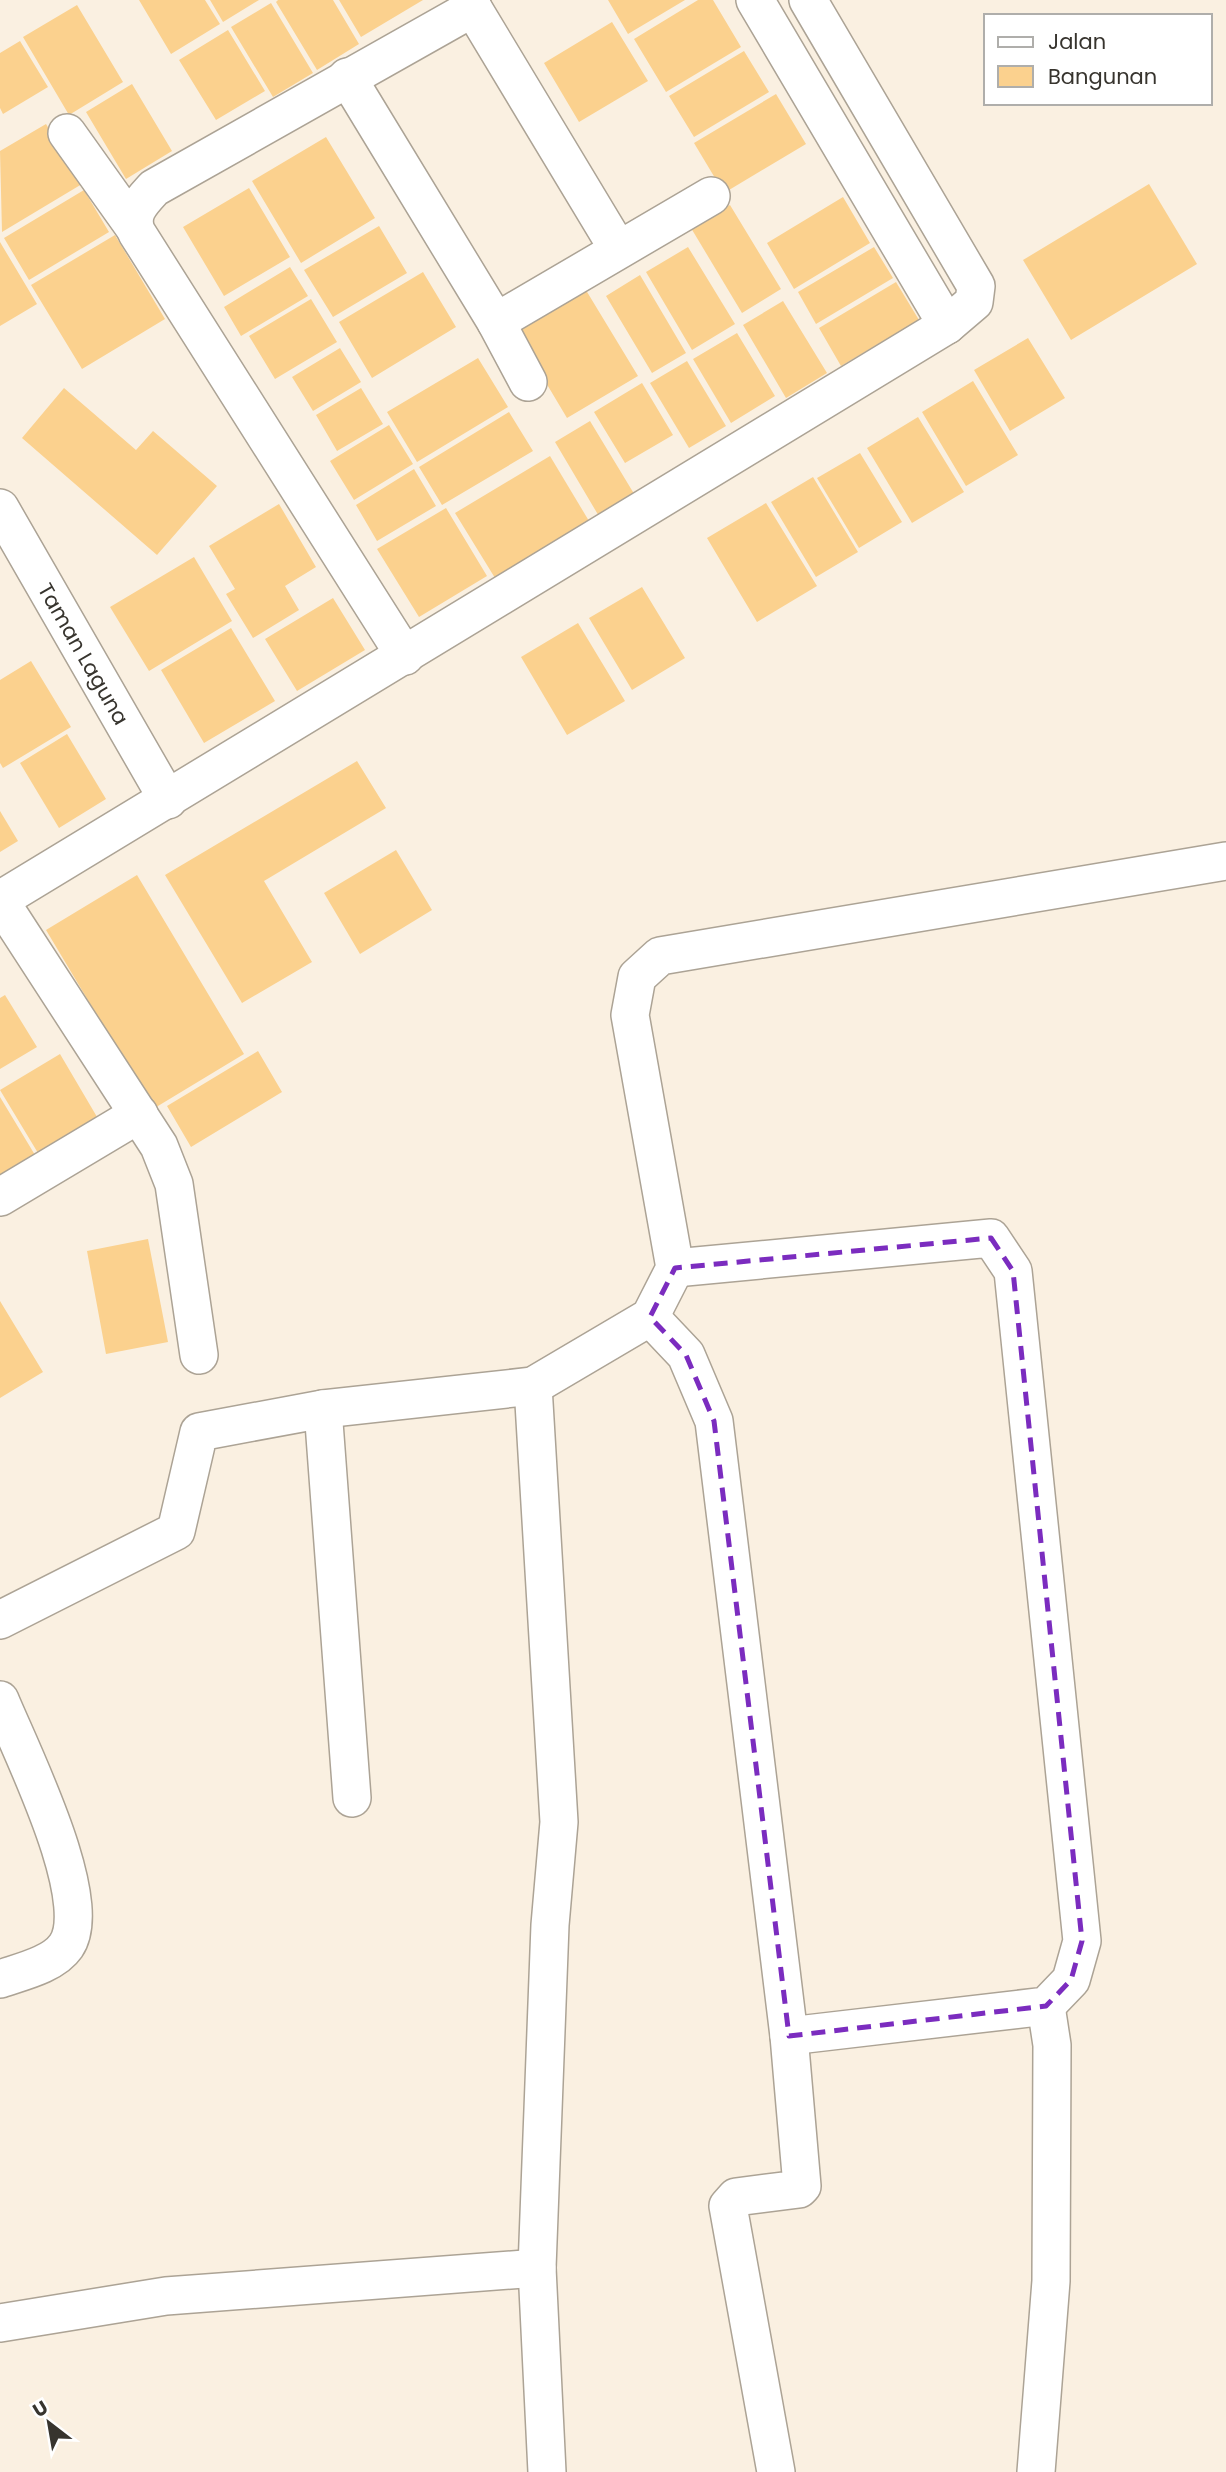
<svg xmlns="http://www.w3.org/2000/svg" width="1226" height="2472" viewBox="0 0 1226 2472" font-family="Poppins,sans-serif">
  <rect width="100%" height="100%" fill="#faf0e1"/>
  <path fill="#fbd18e" d="M139,0H205L220,24L171,54Z
    M210,0H259L223,22Z
    M278,0H333L359,44L317,70L276,2Z
    M339,0H423L361,37Z
    M608,0H685L628,34Z
    M698,0H713L741,47L666,92L634,39Z
    M271,3L313,73L273,97L231,27Z
    M77,5L123,82L69,115L23,37Z
    M612,22L648,81L579,122L544,63Z
    M228,30L265,91L216,120L179,60Z
    M20,41L48,87L3,114L0,108V53Z
    M744,51L769,92L694,137L669,96Z
    M132,84L172,151L126,179L86,112Z
    M776,94L806,144L724,193L694,143Z
    M46,124L82,184L2,232L0,151Z
    M326,137L375,218L301,263L252,181Z
    M1149,184L1197,264L1071,340L1023,260Z
    M249,188L290,257L224,296L183,227Z
    M84,190L109,232L29,280L4,238Z
    M843,197L870,243L794,289L767,243Z
    M730,205L781,289L742,313L691,228Z
    M379,226L407,273L333,317L304,270Z
    M115,235L165,319L82,369L31,285Z
    M0,242L37,304L0,326Z
    M688,247L735,324L692,350L646,272Z
    M874,247L893,278L816,324L798,292Z
    M290,267L308,296L241,336L224,307Z
    M423,272L456,327L372,378L339,322Z
    M640,275L686,353L652,373L606,296Z
    M578,277L638,376L567,418L508,319Z
    M896,282L919,320L841,366L819,328Z
    M311,299L337,342L275,379L249,336Z
    M783,301L827,373L786,398L743,325Z
    M737,333L775,396L731,423L693,359Z
    M1028,338L1065,398L1010,431L974,370Z
    M340,348L361,382L313,411L292,377Z
    M478,358L508,407L417,462L387,412Z
    M687,361L726,426L689,448L650,383Z
    M973,381L1018,455L966,486L922,412Z
    M642,383L673,435L625,463L594,412Z
    M64,388L136,450L153,431L217,486L157,555L22,438Z
    M361,388L383,424L337,451L316,415Z
    M509,412L533,451L442,505L419,467Z
    M918,417L964,492L912,523L867,448Z
    M590,421L636,497L600,518L555,442Z
    M389,425L413,464L354,500L330,461Z
    M860,453L902,522L859,548L817,478Z
    M550,456L589,521L495,578L455,513Z
    M414,469L436,506L377,541L356,505Z
    M813,477L858,552L816,577L771,502Z
    M766,503L817,586L757,622L707,538Z
    M279,504L316,567L285,586L299,610L253,638L226,594L235,589L209,546Z
    M446,508L487,576L419,617L377,549Z
    M194,557L232,621L149,671L110,607Z
    M642,587L685,658L632,690L589,618Z
    M333,598L365,650L297,691L265,639Z
    M578,623L625,701L567,735L521,657Z
    M231,628L275,701L204,743L161,670Z
    M31,661L71,727L3,768L0,763V680Z
    M67,734L106,799L59,828L20,763Z
    M357,761L386,808L264,881L312,962L242,1003L165,875Z
    M0,811L18,841L0,852Z
    M396,850L432,910L360,954L324,893Z
    M137,875L244,1054L153,1109L46,930Z
    M5,995L37,1047L0,1069V998Z
    M258,1051L282,1092L191,1147L167,1106Z
    M60,1054L100,1122L41,1158L0,1090Z
    M0,1097L35,1155L0,1176Z
    M148,1239L168,1342L106,1354L87,1251Z
    M0,1301L43,1372L0,1398Z"/>
  <g fill="none" stroke-linecap="round" stroke-linejoin="round">
    <defs>
      <g id="minor">
        <path d="M468,0L618,249"/>
        <path d="M755,0L947,325"/>
        <path d="M347,77L496,322L711,196"/>
        <path d="M67,133L134,227"/>
        <path d="M496,322L528,382"/>
        <path id="s1" d="M0,508L168,800"/>
        <path d="M405,656L137,233C128,214 142,201 154,188L473,8"/>
        <path d="M0,900L947,325L974,302L976,286L808,0"/>
        <path d="M0,901L159,1146L174,1184L199,1355"/>
        <path d="M0,1197L139,1114"/>
        <path d="M650,1317L686,1355L714,1421L789,2036L1046,2006L1071,1980L1082,1941L1013,1271L991,1238L675,1268"/>
        <path d="M533,1386L559,1822L550,1925L537,2268L547,2472"/>
        <path d="M323,1409L352,1798"/>
        <path d="M0,1620L176,1531L199,1432L323,1409L533,1386L650,1317L675,1268L630,1015L637,977L660,956L1226,861"/>
        <path d="M0,1700C20,1749 97,1901 66,1946C53,1965 20,1972 0,1979"/>
        <path d="M0,2323L166,2296L537,2268"/>
        <path d="M776,2472L728,2206L736,2197L799,2189L802,2186L789,2036"/>
        <path d="M1036,2472L1051,2281L1052,2045L1046,2006"/>
      </g>
    </defs>
    <use href="#minor" stroke="#aca395" stroke-width="40"/>
    <use href="#minor" stroke="#fff" stroke-width="37"/>
  </g>
  <path fill="none" stroke="#7b2cbf" stroke-width="5" stroke-dasharray="14 9" stroke-linejoin="round" d="M991,1238L1013,1271L1082,1941L1071,1980L1046,2006L789,2036L714,1421L686,1355L650,1317L675,1268Z"/>
  <g text-anchor="middle" dominant-baseline="central" stroke-width="7" stroke-linejoin="round" paint-order="stroke">
    <g font-size="21" fill="#37342e" stroke="#fff">
      <text stroke="none"><textPath href="#s1" startOffset="168">Taman Laguna</textPath></text>
    </g>
  </g>
  <rect x="984" y="14" width="228" height="91" fill="#ffffff" stroke="#afaeab" stroke-width="2"/>
  <rect x="998" y="37" width="35" height="10" fill="#ffffff" stroke="#afaeab" stroke-width="2"/>
  <text x="1048" y="49" font-size="21" fill="#37342e">Jalan</text>
  <rect x="998" y="66" width="35" height="21" fill="#fbd18e" stroke="#afaeab" stroke-width="2"/>
  <text x="1048" y="84" font-size="21" fill="#37342e">Bangunan</text>
  <g transform="translate(49 2423) rotate(329)" stroke="#ffffff" stroke-width="5" paint-order="stroke">
  <path d="M0-5L12 26L0 18L-12 26Z" fill="#37342e"/>
  <text y="-10" font-size="19" font-weight="bold" text-anchor="middle" fill="#37342e">U</text>
  </g>
</svg>
